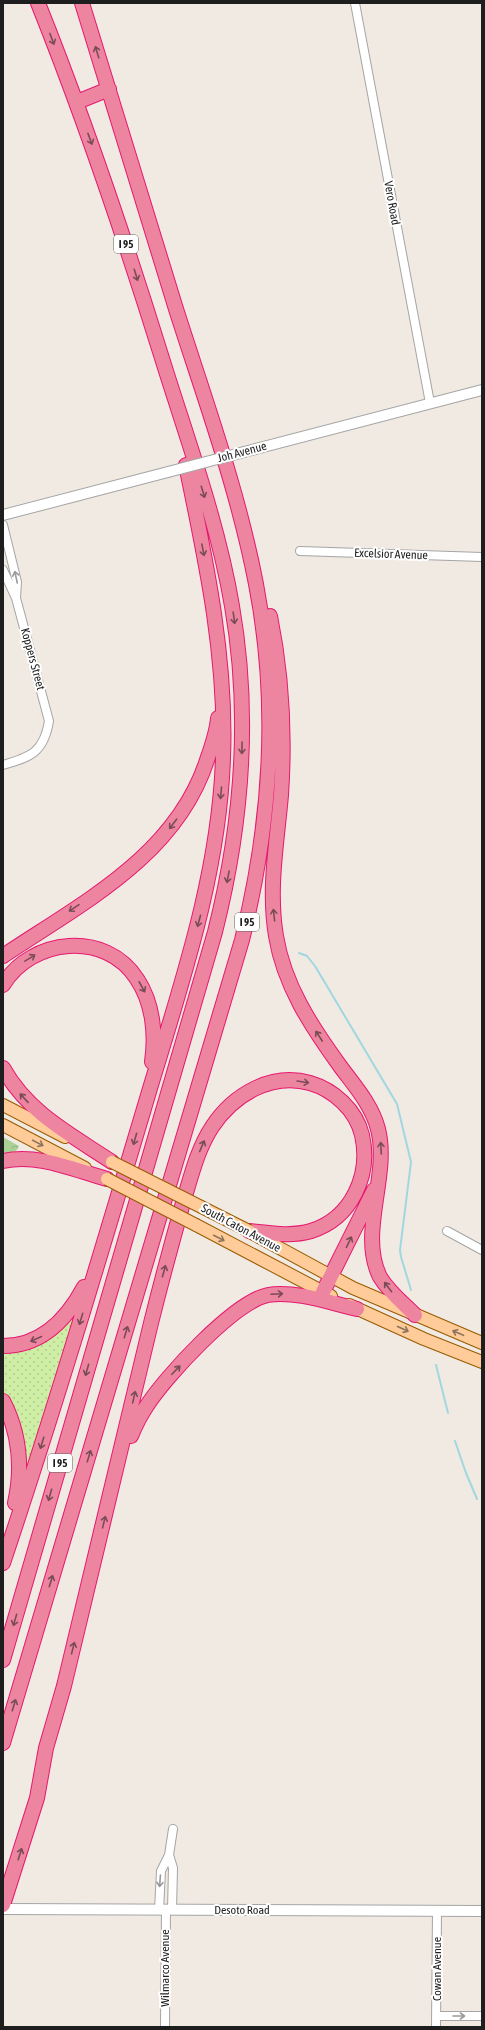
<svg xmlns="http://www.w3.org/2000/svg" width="485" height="2030" viewBox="0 0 485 2030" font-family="'Asap Condensed',sans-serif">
  <defs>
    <pattern id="grass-dots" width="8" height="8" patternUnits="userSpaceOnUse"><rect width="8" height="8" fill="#ceeda5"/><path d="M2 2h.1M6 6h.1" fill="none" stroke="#b0cb8e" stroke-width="1.8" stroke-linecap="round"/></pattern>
    <pattern id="forest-crowns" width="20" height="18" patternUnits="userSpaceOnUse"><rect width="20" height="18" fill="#abd295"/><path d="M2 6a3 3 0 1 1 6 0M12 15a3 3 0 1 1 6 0" fill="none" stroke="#93b480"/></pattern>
  </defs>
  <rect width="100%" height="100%" fill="#f0eae3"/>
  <path fill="url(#grass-dots)" d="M75,1320L27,1470L23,1440L15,1416L3,1392V1352C34,1351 48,1342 70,1321Z"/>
  <path fill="url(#forest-crowns)" d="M3,1137L19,1146L16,1151L3,1154Z"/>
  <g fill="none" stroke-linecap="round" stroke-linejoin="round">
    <path stroke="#a0d7e0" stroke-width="2" d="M299,953L307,956L315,966L397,1104L411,1162L400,1250L401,1257L411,1290
      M436,1365L448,1413
      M455,1441L466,1473L477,1499"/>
    <defs>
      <path id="minor" d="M355,3L430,403
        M3,525L17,582L16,598L3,570
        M300,551L482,557
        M3,765C31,757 44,752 49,721L16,598
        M447,1231L482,1250
        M169,1855L173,1868L172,1910
        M159,1910L161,1871L169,1855L173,1829
        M436,2016H482
        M165,2027L166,1910
        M436,2027L437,1911"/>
      <path id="tertiary" d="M244,452L482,390
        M3,515L168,472
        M3,1909L482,1911"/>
      <path id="primary" d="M3,1105L65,1137
        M3,1125L85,1168
        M196,1225L331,1296
        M250,1232L353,1288L482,1343
        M349,1305L424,1339L482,1362"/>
      <path id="motorway" d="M77,102L109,89
        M270,616C282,675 285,735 281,795C277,842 268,889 276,936C284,985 311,1026 340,1066C354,1085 372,1105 378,1129C390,1176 358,1233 380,1277C389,1292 403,1303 415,1315
        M3,956C82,903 176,856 207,760C212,746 217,732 218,718
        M3,985C31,938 106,930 137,979C153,1003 156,1034 152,1062
        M3,1068C28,1113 70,1134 112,1162
        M3,1161C38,1153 74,1170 107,1179
        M323,1292L374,1190
        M3,1346C42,1346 67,1319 84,1287
        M3,1401C20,1434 23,1467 15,1503
        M131,1436C135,1426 140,1416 146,1407C165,1377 234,1302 268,1295C294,1290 331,1303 357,1309
        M3,1563C53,1414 98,1263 143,1112C177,996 219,880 223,758C227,659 206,561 186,465
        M3,1660L215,932C242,825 251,715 232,606C218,522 186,436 161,355C124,236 84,118 38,3
        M3,1743L242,940C271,823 279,703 256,584C238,490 205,400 176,309C144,207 114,105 82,3
        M3,1905L37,1798L46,1748L64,1686C94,1565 123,1444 151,1323C161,1283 172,1242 183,1203C191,1177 197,1150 212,1127C233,1095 271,1072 310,1083C334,1090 356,1110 362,1135C371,1175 352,1218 311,1231C291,1237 269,1233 249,1231"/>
    </defs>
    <use href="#minor" stroke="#a5a5a5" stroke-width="10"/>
    <use href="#tertiary" stroke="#a5a5a5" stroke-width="12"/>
    <use href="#primary" stroke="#985a00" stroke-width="14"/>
    <use href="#motorway" stroke="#e6186e" stroke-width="16"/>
    <use href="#minor" stroke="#fff" stroke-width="8"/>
    <use href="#tertiary" stroke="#fff" stroke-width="10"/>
    <use href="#primary" stroke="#ffcb99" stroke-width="12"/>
    <use href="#motorway" stroke="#ed85a0" stroke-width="14"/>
    <defs>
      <path id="tertiary-bridge" d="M168,472L244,452"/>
      <path id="primary-bridge" d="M112,1162L249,1231
        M107,1179L196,1225"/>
    </defs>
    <use href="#tertiary-bridge" stroke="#a5a5a5" stroke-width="12" stroke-linecap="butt"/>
    <use href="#primary-bridge" stroke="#985a00" stroke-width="14" stroke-linecap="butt"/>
    <use href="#tertiary-bridge" stroke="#fff" stroke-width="10"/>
    <use href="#primary-bridge" stroke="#ffcb99" stroke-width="12"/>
  </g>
  <defs><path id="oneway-shaft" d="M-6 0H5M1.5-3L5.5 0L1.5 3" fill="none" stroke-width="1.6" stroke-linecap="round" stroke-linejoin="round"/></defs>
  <g stroke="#7b4c58">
    <use href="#oneway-shaft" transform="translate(52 39) rotate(69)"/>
    <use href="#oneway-shaft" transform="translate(97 52) rotate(-107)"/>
    <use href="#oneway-shaft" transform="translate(90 139) rotate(70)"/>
    <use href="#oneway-shaft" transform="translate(136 275) rotate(73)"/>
    <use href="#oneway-shaft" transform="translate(203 492) rotate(73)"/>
    <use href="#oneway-shaft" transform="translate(203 550) rotate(79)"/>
    <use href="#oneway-shaft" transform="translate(234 618) rotate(82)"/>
    <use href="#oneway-shaft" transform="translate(242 748) rotate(91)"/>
    <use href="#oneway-shaft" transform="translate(221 793) rotate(95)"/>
    <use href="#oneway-shaft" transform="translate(173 824) rotate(127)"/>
    <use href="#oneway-shaft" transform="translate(228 877) rotate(101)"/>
    <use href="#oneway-shaft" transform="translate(74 908) rotate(146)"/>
    <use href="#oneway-shaft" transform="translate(274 915) rotate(-96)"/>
    <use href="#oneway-shaft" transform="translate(199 921) rotate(105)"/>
    <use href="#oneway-shaft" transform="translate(30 958) rotate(-31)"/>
    <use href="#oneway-shaft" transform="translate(142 987) rotate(61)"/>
    <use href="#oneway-shaft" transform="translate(319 1036) rotate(-123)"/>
    <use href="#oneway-shaft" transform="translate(303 1082) rotate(9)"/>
    <use href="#oneway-shaft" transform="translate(24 1098) rotate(-133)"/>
    <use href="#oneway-shaft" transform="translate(135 1139) rotate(106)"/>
    <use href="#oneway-shaft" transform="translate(202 1146) rotate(-67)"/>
    <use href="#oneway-shaft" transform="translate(381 1148) rotate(-93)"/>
    <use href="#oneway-shaft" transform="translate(349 1242) rotate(-64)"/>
    <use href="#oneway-shaft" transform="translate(164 1271) rotate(-75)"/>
    <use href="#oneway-shaft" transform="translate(388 1287) rotate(-127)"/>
    <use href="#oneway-shaft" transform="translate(277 1294) rotate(-3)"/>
    <use href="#oneway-shaft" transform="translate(81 1319) rotate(107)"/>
    <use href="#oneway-shaft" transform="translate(126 1332) rotate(-73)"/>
    <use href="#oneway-shaft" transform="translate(36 1339) rotate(156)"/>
    <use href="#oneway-shaft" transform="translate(87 1370) rotate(106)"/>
    <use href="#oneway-shaft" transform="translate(176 1370) rotate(-46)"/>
    <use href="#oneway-shaft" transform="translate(134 1397) rotate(-77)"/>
    <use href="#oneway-shaft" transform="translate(42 1443) rotate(107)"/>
    <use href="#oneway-shaft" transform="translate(89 1456) rotate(-73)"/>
    <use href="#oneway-shaft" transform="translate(50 1495) rotate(106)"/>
    <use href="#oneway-shaft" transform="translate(104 1522) rotate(-76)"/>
    <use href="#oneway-shaft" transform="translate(51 1581) rotate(-73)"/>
    <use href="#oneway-shaft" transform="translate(15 1620) rotate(106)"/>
    <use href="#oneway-shaft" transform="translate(73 1648) rotate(-76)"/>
    <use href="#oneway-shaft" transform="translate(14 1705) rotate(-73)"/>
    <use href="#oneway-shaft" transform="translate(20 1854) rotate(-72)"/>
  </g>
  <g stroke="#9a9a9a">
    <use href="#oneway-shaft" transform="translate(16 577) rotate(-102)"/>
    <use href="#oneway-shaft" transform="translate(160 1881) rotate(94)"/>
    <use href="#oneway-shaft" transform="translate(459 2016)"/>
  </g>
  <g stroke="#8e745c">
    <use href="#oneway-shaft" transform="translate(38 1143) rotate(28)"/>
    <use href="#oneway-shaft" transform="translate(219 1238) rotate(27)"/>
    <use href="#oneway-shaft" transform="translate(403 1329) rotate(24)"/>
    <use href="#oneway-shaft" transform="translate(458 1333) rotate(-157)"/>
  </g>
  <g text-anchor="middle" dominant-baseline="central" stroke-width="4" stroke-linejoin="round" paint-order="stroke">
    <g fill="#fff" stroke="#626262" stroke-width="1">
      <rect x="114" y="235" width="24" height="18" rx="3"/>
      <rect x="235" y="913" width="24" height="18" rx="3"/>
      <rect x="48" y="1454" width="24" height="18" rx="3"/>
    </g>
    <g font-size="11" font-weight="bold" fill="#1e1e1e">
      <text x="126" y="244">I 95</text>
      <text x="247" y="922">I 95</text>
      <text x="60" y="1463">I 95</text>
    </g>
    <g font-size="12" fill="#1e1e1e" stroke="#fff">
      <text transform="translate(392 203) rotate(80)">Vero Road</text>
      <text transform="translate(242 452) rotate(-15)">Joh Avenue</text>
      <text transform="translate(391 554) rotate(2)">Excelsior Avenue</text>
      <text transform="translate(33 659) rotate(75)">Koppers Street</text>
      <text transform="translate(241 1228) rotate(28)">South Caton Avenue</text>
      <text x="242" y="1910">Desoto Road</text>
      <text transform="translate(165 1968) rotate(-90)">Wilmarco Avenue</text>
      <text transform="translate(437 1969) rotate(-90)">Cowan Avenue</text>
    </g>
  </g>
  <rect width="485" height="2030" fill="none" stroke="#1e1e1e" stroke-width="8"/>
</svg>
